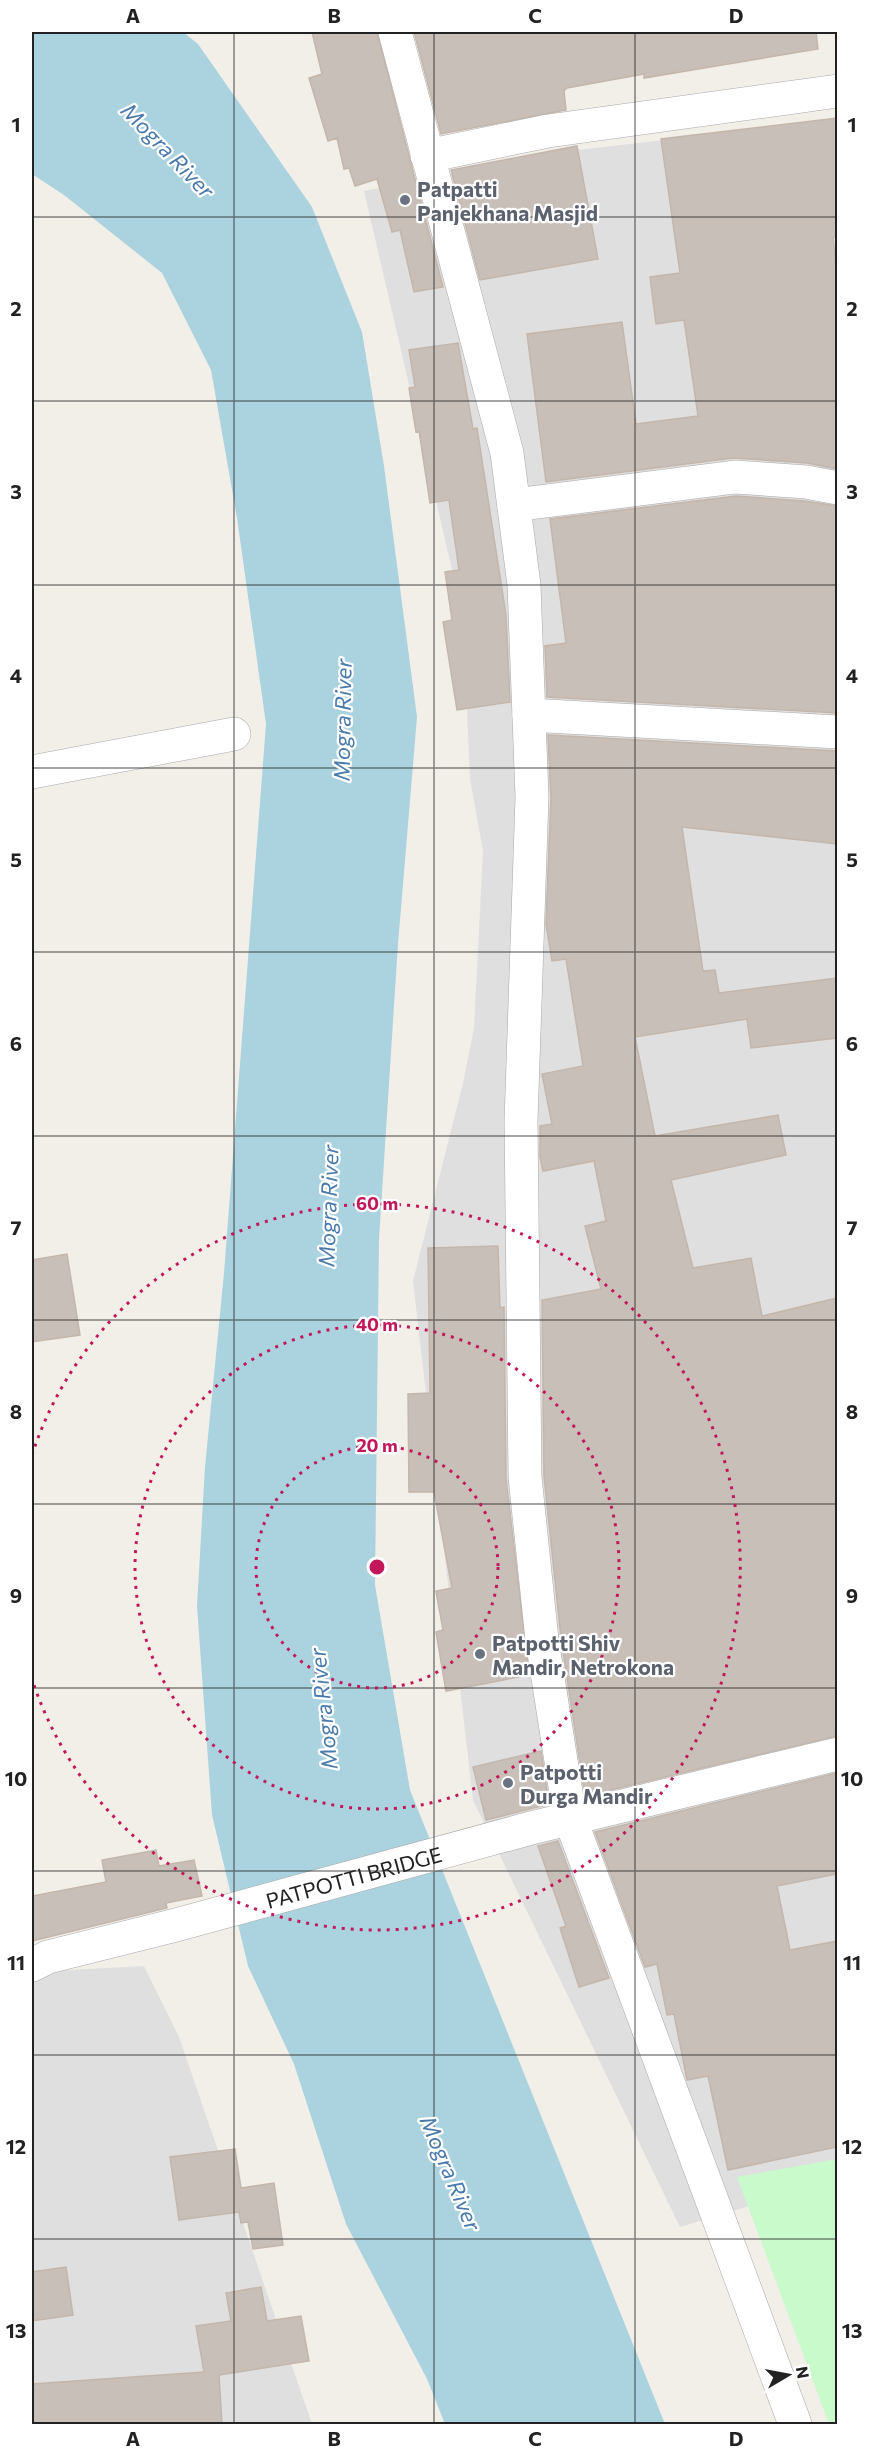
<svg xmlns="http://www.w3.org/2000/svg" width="869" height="2456" viewBox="0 0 869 2456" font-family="Commissioner,sans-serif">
  <rect width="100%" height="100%" fill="#f2efe9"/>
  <path fill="#e0dfdf" d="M837,120V2180L680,2227L473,1800L413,1281L463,1083L474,1028L483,851L470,779L463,617L364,191L577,150Z
    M144,1966L179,2037L312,2424H32V1972Z"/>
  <path fill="#c8facc" d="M837,2159L838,2424H829L737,2177Z"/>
  <path fill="#aad3df" d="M32,32H183L198,44L312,207L362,332L384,466L417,717L398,944L379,1239L375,1585L410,1790L665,2424H445L427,2379L346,2224L294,2064L248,1966L212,1815L197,1606L205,1467L224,1273L266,724L237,518L211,370L162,273L64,195L32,174Z"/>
  <path fill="#c7bfb8" stroke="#c4b6ab" stroke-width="1.5" d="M312,32H377L443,287L414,292L400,230L392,232L377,179L355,186L349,168L344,169L337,138L328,141L309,78L322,74Z
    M414,32H816L818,49L644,78V74L567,88L564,91L566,110L441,134Z
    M837,118V237H833L837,273V469L807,463L733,458L546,482L527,334L622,322L636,424L698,416L684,320L656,324L650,277L680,273L661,139Z
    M577,146L598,259L480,280L451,170Z
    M458,343L473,429L477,428L506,615L510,702L457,710L443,622L452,620L445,572L459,570L449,500L430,503L419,431L416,432L409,388L415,387L409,350Z
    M736,496L804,501L837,506V713L547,697L545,646L566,643L550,519Z
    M548,735L837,751V844L682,827L703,971L715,970L719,993L837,978V1038L751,1048L747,1019L635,1037L655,1136L778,1115L786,1155L671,1180L693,1268L751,1258L762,1316L837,1298V1736L585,1796L561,1638L544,1476L542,1300L601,1289L585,1226L606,1221L594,1161L543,1171L540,1157V1126L552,1124L542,1074L583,1066L566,959L552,961L546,924L551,798Z
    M498,1246L500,1308L504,1307L506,1479L529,1675L446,1691L436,1632L443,1630L436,1591L452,1588L434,1492H409L408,1394L430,1393L428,1248Z
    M67,1254L80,1335L32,1342V1260Z
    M541,1751L549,1804L486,1820L473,1767Z
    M837,1773V1874L777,1886L790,1950L837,1941V2147L728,2170L708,2076L687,2080L674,2014L667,2015L657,1964L645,1967L595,1832Z
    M558,1841L609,1978L579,1987L560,1928L566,1926L538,1846Z
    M156,1850L159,1866L194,1860L202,1896L166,1903L167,1908L32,1941V1896L106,1882L102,1860Z
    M235,2149L241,2188L274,2183L283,2245L253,2249L248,2222L241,2223L239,2212L179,2220L170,2157Z
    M66,2267L73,2315L32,2321V2272Z
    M261,2287L267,2321L301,2316L309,2361L219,2375L222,2424H32V2384L204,2372L196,2326L231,2321L226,2293Z"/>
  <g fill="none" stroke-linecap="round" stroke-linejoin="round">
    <defs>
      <g id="minor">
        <path d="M395,32L507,453L524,585L532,797L521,1121L525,1477L542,1640L570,1818L795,2424"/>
        <path d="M427,156L548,131L838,91"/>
        <path d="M514,505L735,477L806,482L838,488"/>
        <path d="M529,715L838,732"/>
        <path d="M32,772L234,734"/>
        <path id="s1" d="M32,1965L48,1957L176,1925L531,1828L838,1754"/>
      </g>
    </defs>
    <use href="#minor" stroke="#a9a9a9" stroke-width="34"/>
    <use href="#minor" stroke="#fff" stroke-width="33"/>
  </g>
  <path fill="none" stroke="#222" stroke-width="1.5" stroke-opacity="0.55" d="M234,32V2424M434,32V2424M635,32V2424M32,217H838M32,401H838M32,585H838M32,768H838M32,952H838M32,1136H838M32,1320H838M32,1504H838M32,1688H838M32,1871H838M32,2055H838M32,2239H838"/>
  <g fill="none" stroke="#c2185b" stroke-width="3" stroke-dasharray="3 6">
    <circle cx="377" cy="1567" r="121"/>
    <circle cx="377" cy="1567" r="242"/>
    <path d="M32 1455A363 363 0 1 1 32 1679"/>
  </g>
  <g fill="#6b7280" stroke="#fff" stroke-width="2">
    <circle cx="405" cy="200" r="6"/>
    <circle cx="480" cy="1654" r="6"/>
    <circle cx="508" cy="1783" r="6"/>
  </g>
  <g text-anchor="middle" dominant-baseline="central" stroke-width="4.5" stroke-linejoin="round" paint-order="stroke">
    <g font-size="21" font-weight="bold" fill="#5b616d" stroke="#fff" text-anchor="start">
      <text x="417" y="188">Patpatti<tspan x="417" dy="24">Panjekhana Masjid</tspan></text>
      <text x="492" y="1642">Patpotti Shiv<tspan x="492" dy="24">Mandir, Netrokona</tspan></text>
      <text x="520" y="1771">Patpotti<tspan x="520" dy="24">Durga Mandir</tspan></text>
    </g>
    <g font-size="21" fill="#222" stroke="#fff">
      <text stroke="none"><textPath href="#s1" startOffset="334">PATPOTTI BRIDGE</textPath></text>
    </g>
    <g font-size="22" font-style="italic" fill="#4a7aab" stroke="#fff">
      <text transform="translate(168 150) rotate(46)">Mogra River</text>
      <text transform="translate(342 720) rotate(-89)">Mogra River</text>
      <text transform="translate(328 1206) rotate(-88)">Mogra River</text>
      <text transform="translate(323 1709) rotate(-96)">Mogra River</text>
      <text transform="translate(451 2173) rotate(67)">Mogra River</text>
    </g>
  </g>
  <circle cx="377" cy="1567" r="9" fill="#c2185b" stroke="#fff" stroke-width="3"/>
  <g font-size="18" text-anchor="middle" font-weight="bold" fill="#c2185b" stroke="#fff" stroke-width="4.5" stroke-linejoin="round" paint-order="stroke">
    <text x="377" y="1210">60 m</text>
    <text x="377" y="1331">40 m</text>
    <text x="377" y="1452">20 m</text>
  </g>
  <rect width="869" height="2456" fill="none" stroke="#ffffff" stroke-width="66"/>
  <g transform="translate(788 2375) rotate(80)" stroke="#ffffff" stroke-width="4.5" paint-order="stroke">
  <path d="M0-4.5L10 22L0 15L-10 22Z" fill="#222222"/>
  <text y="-9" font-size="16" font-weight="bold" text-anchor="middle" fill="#222222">N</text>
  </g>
  <rect x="33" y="33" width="803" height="2390" fill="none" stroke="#222" stroke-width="2"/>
  <g font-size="20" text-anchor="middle" font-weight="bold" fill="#222">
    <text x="133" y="23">A</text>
    <text x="334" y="23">B</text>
    <text x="535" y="23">C</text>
    <text x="736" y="23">D</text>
    <text x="16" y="132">1</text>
    <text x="852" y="132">1</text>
    <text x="16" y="316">2</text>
    <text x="852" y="316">2</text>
    <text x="16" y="499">3</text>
    <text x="852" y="499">3</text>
    <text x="16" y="683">4</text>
    <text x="852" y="683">4</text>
    <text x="16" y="867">5</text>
    <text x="852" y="867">5</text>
    <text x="16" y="1051">6</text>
    <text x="852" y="1051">6</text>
    <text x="16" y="1235">7</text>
    <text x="852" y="1235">7</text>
    <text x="16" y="1419">8</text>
    <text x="852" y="1419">8</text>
    <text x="16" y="1603">9</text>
    <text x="852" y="1603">9</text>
    <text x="16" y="1786">10</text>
    <text x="852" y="1786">10</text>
    <text x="16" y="1970">11</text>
    <text x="852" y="1970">11</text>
    <text x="16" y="2154">12</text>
    <text x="852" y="2154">12</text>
    <text x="16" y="2338">13</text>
    <text x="852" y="2338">13</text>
    <text x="133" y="2446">A</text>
    <text x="334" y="2446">B</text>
    <text x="535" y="2446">C</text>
    <text x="736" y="2446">D</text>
  </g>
</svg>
